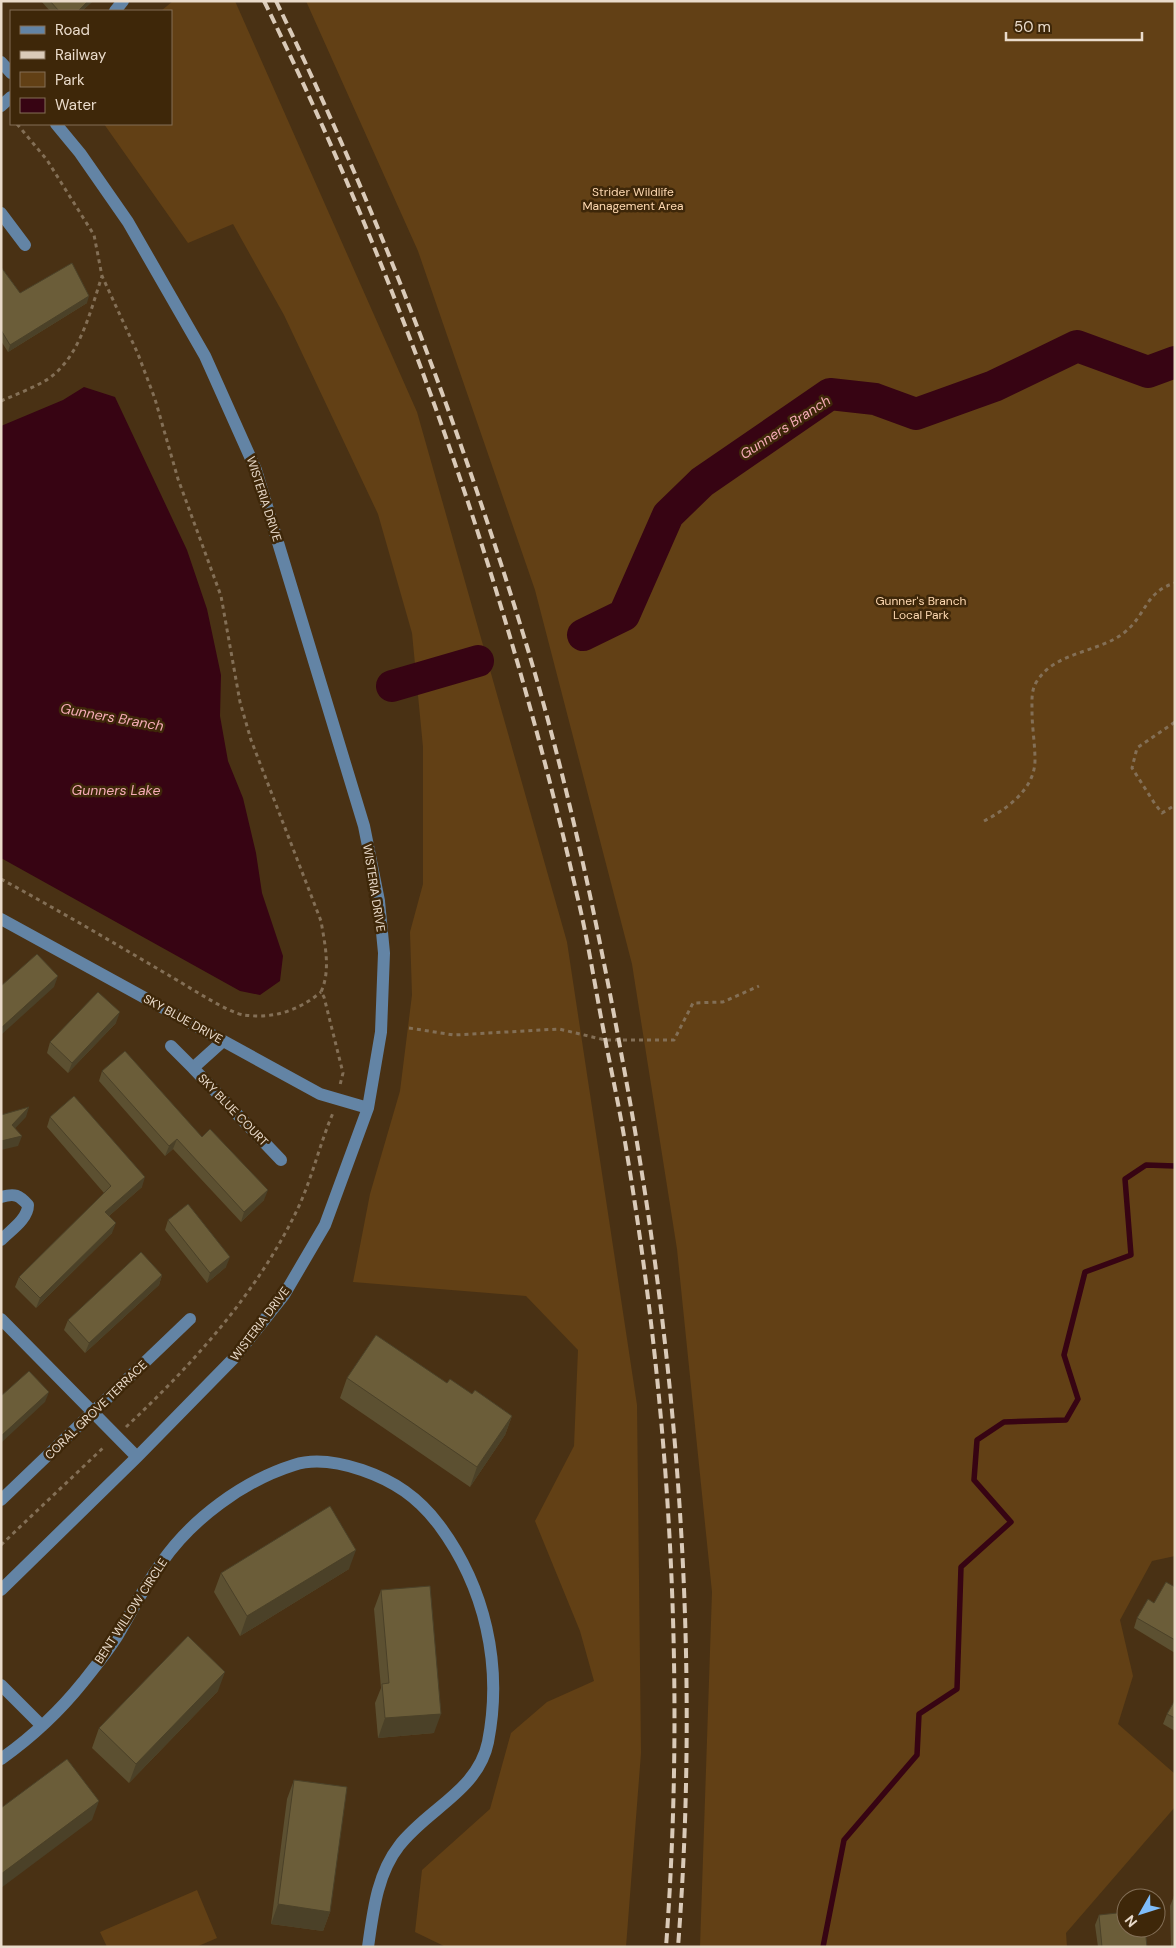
<svg xmlns="http://www.w3.org/2000/svg" width="1176" height="1948" viewBox="0 0 1176 1948" font-family="'DM Sans',sans-serif">
  <rect width="100%" height="100%" fill="#493114"/>
  <path fill="#624015" d="M173,1H235L417,412L567,942L637,1405L641,1753L626,1947H446L415,1932L422,1870L490,1809L511,1733L547,1702L594,1681L580,1631L535,1521L574,1446L578,1350L526,1296L353,1282L370,1194L400,1091L412,995L410,932L423,884V747L412,633L378,514L284,315L233,224L188,243L104,124H171V11H161Z
    M306,1H1175V1556L1152,1561L1120,1620L1133,1676L1118,1724L1175,1774V1807L1066,1933L1067,1947H700L712,1592L677,1249L632,964L535,590L418,251Z
    M197,1890L217,1938L196,1947H107L100,1932Z"/>
  <path fill="#370413" d="M84,387L115,397L187,550L207,609L221,675L220,716L228,761L243,798L256,853L262,893L283,956L280,981L260,995L240,991L1,858V426L63,400Z"/>
  <g fill="none" stroke-linecap="round" stroke-linejoin="round">
    <path stroke="#370413" stroke-width="5.5" d="M823,1947L844,1840L917,1755L919,1714L957,1689L961,1567L1011,1522L974,1480L977,1440L1004,1422L1066,1420L1078,1399L1064,1355L1085,1272L1131,1255L1125,1179L1146,1165L1175,1166"/>
    <path stroke="#370413" stroke-width="32" d="M583,635L624,615L668,515L702,482L830,394L875,399L916,414L994,386L1077,346L1148,372L1175,362
      M392,686L478,661"/>
    <path stroke="#836f56" stroke-width="3" stroke-dasharray="4 4" stroke-linecap="butt" d="M17,124L47,160L94,235L102,276L138,354L155,399L178,479L221,596L240,702L251,740L321,921C325,945 331,970 321,992L324,997L343,1073L340,1085
      M1,401C15,395 30,389 43,382C79,362 90,312 102,276
      M1172,807L1162,813L1155,804L1132,768L1137,748L1175,722
      M984,821C1007,809 1035,789 1035,760C1035,744 1032,727 1032,711C1032,700 1031,690 1037,681C1056,651 1099,653 1125,632C1146,615 1146,591 1175,583
      M1,879C58,910 114,943 170,976C186,985 228,1013 244,1015C273,1019 298,1011 321,992
      M409,1028L454,1035L559,1029L605,1040H674L693,1003L723,1002L759,986
      M126,1427C194,1363 259,1291 299,1206C313,1175 320,1143 333,1113
      M1,1545L105,1446"/>
    <path stroke="#6384a5" stroke-width="12" d="M115,11L123,1
      M1,62L11,73
      M1,106L11,97
      M1,213L25,245
      M1,919L320,1094L368,1108
      M223,1041L193,1068L281,1160
      M171,1046L193,1068
      M1,1197C15,1193 19,1195 28,1205C28,1219 11,1230 1,1240
      M1,1319L137,1457
      M1,1500L190,1319
      M1,1590L137,1457L234,1358L284,1295L325,1225L368,1108L381,1032L384,953L379,901L364,826L256,470L205,356L128,222L80,153L56,124
      M1,1685L42,1726
      M1,1759C32,1737 59,1712 83,1682C95,1667 108,1651 118,1635C132,1611 145,1585 162,1562C192,1519 243,1481 294,1465C315,1458 341,1463 362,1470C394,1481 418,1497 439,1525C485,1587 503,1665 488,1742C478,1791 427,1809 399,1846C377,1874 373,1912 368,1947"/>
    <path stroke="#dacab8" stroke-width="4" stroke-dasharray="10 5" stroke-linecap="butt" d="M264,1C403,285 507,586 577,895C588,940 595,987 604,1033C611,1070 619,1106 625,1142C670,1407 686,1679 666,1947
      M276,1C376,207 458,421 525,640C567,778 597,921 623,1063C677,1354 701,1651 678,1947"/>
  </g>
  <path fill="#5c5031" d="M41,1H93L82,11H50Z
    M1,267L20,293L87,303L8,352L1,341Z
    M116,1023L68,1073L47,1053L50,1042Z
    M102,1071L202,1137L264,1200L241,1222L173,1149L165,1156L99,1081Z
    M50,1117L142,1187L109,1216L112,1233L36,1308L15,1287L19,1277L104,1193L47,1127Z
    M168,1220L226,1267L207,1283L165,1230Z
    M162,1275L159,1285L85,1353L64,1330L68,1320Z
    M347,1378L447,1383L472,1394L512,1416L505,1435L470,1487L340,1398Z
    M349,1569L240,1636L214,1592L221,1573Z
    M1175,1587V1653L1134,1628L1137,1618L1154,1603Z
    M381,1590L434,1733L378,1738L375,1703L381,1688L374,1609Z
    M218,1691L129,1783L92,1748L99,1728Z
    M1175,1700V1731L1163,1724L1167,1714Z
    M294,1780L330,1912L323,1931L271,1924L287,1799Z
    M1174,1896H1175V1947H1171L1170,1906Z
    M1099,1915L1147,1947H1098L1095,1925Z"/>
  <path fill="#4b4128" d="M88,1H93L82,11H78Z
    M89,296L87,303L8,352L10,345Z
    M58,976L54,987L1,1035V1028Z
    M120,1012L116,1023L68,1073L72,1063Z
    M29,1107L26,1117L8,1136L12,1125Z
    M22,1136L18,1146L1,1150V1141Z
    M177,1139L173,1149L165,1156L169,1146Z
    M145,1177L142,1187L102,1222L105,1212Z
    M268,1190L264,1200L241,1222L244,1212Z
    M116,1223L112,1233L36,1308L40,1298Z
    M230,1257L226,1267L207,1283L210,1273Z
    M162,1275L159,1285L85,1353L89,1343Z
    M49,1392L45,1402L1,1443V1436Z
    M512,1416L505,1435L470,1487L477,1467Z
    M356,1550L349,1569L240,1636L247,1616Z
    M225,1672L218,1691L129,1783L136,1764Z
    M441,1714L434,1733L378,1738L385,1718Z
    M99,1801L92,1820L1,1888V1874Z
    M278,1904L330,1912L323,1931L271,1924Z"/>
  <path fill="#6b5d39" stroke="#4b4128" d="M50,1H88L78,11H59Z
    M72,263L89,296L10,345L1,330V267L20,293Z
    M37,954L58,976L1,1028V986Z
    M98,992L120,1012L72,1063L50,1042Z
    M125,1051L202,1137L210,1129L268,1190L244,1212L177,1139L169,1146L102,1071Z
    M74,1096L145,1177L105,1212L116,1223L40,1298L19,1277L111,1186L50,1117Z
    M29,1107L12,1125L22,1136L1,1141V1115Z
    M188,1204L230,1257L210,1273L168,1220Z
    M141,1252L162,1275L89,1343L68,1320Z
    M376,1335L447,1383L450,1379L472,1394L475,1390L512,1416L477,1467L347,1378Z
    M29,1371L49,1392L1,1436V1396Z
    M330,1506L356,1550L247,1616L221,1573Z
    M1166,1582L1175,1587V1640L1137,1618L1148,1599L1154,1603Z
    M430,1586L441,1714L385,1718L382,1684L389,1683L381,1590Z
    M188,1636L225,1672L136,1764L99,1728Z
    M1175,1700V1718L1167,1714Z
    M67,1759L99,1801L1,1874V1808Z
    M294,1780L347,1787L330,1912L278,1904Z
    M1174,1896H1175V1926Z
    M1126,1912V1928H1145L1147,1947H1102L1099,1915Z"/>
  <g text-anchor="middle" dominant-baseline="central" stroke-width="5" stroke-linejoin="round" paint-order="stroke">
    <g font-size="12" fill="#fed9b2" stroke="#3e2709">
      <text x="633" y="192">Strider Wildlife<tspan x="633" dy="14">Management Area</tspan></text>
      <text x="921" y="601">Gunner's Branch<tspan x="921" dy="14">Local Park</tspan></text>
    </g>
    <g font-size="12" fill="#eadbcb" stroke="#3e2709">
      <text transform="translate(264 499) rotate(72)">WISTERIA DRIVE</text>
      <text transform="translate(374 888) rotate(81)">WISTERIA DRIVE</text>
      <text transform="translate(183 1019) rotate(29)">SKY BLUE DRIVE</text>
      <text transform="translate(233 1110) rotate(46)">SKY BLUE COURT</text>
      <text transform="translate(260 1324) rotate(-53)">WISTERIA DRIVE</text>
      <text transform="translate(96 1410) rotate(-44)">CORAL GROVE TERRACE</text>
      <text transform="translate(131 1611) rotate(-57)">BENT WILLOW CIRCLE</text>
    </g>
    <g font-size="14" font-style="italic" fill="#f5abb6" stroke="#3e2709">
      <text transform="translate(785 427) rotate(-33)">Gunners Branch</text>
      <text transform="translate(112 717) rotate(10)">Gunners Branch</text>
      <text x="116" y="790">Gunners Lake</text>
    </g>
  </g>
  <rect width="1176" height="1948" fill="none" stroke="#eadbcb" stroke-width="5"/>
  <rect x="10" y="10" width="162" height="115" fill="#3e2709" stroke="#836f57"/>
  <rect x="20" y="26" width="25" height="8" fill="#6384a5" stroke="#836f57"/>
  <text x="55" y="35" font-size="15" fill="#eadbcb">Road</text>
  <rect x="20" y="51" width="25" height="8" fill="#dacab8" stroke="#836f57"/>
  <text x="55" y="60" font-size="15" fill="#eadbcb">Railway</text>
  <rect x="20" y="72" width="25" height="15" fill="#624015" stroke="#836f57"/>
  <text x="55" y="85" font-size="15" fill="#eadbcb">Park</text>
  <rect x="20" y="98" width="25" height="15" fill="#370413" stroke="#836f57"/>
  <text x="55" y="110" font-size="15" fill="#eadbcb">Water</text>
  <g transform="translate(1141 1913) rotate(231)"><circle r="24" fill="#3e2709" stroke="#836f57"/>
  <path d="M0-4L9 19L0 12L-9 19Z" fill="#7fbdfa"/>
  <text y="-8" font-size="14" font-weight="bold" text-anchor="middle" fill="#eadbcb">N</text>
  </g>
  <path d="M1006 32v8h136v-8" fill="none" stroke="#eadbcb" stroke-width="2.5"/>
  <text x="1014" y="32" font-size="15" fill="#eadbcb" stroke="#3e2709" stroke-width="4" paint-order="stroke">50 m</text>
</svg>
